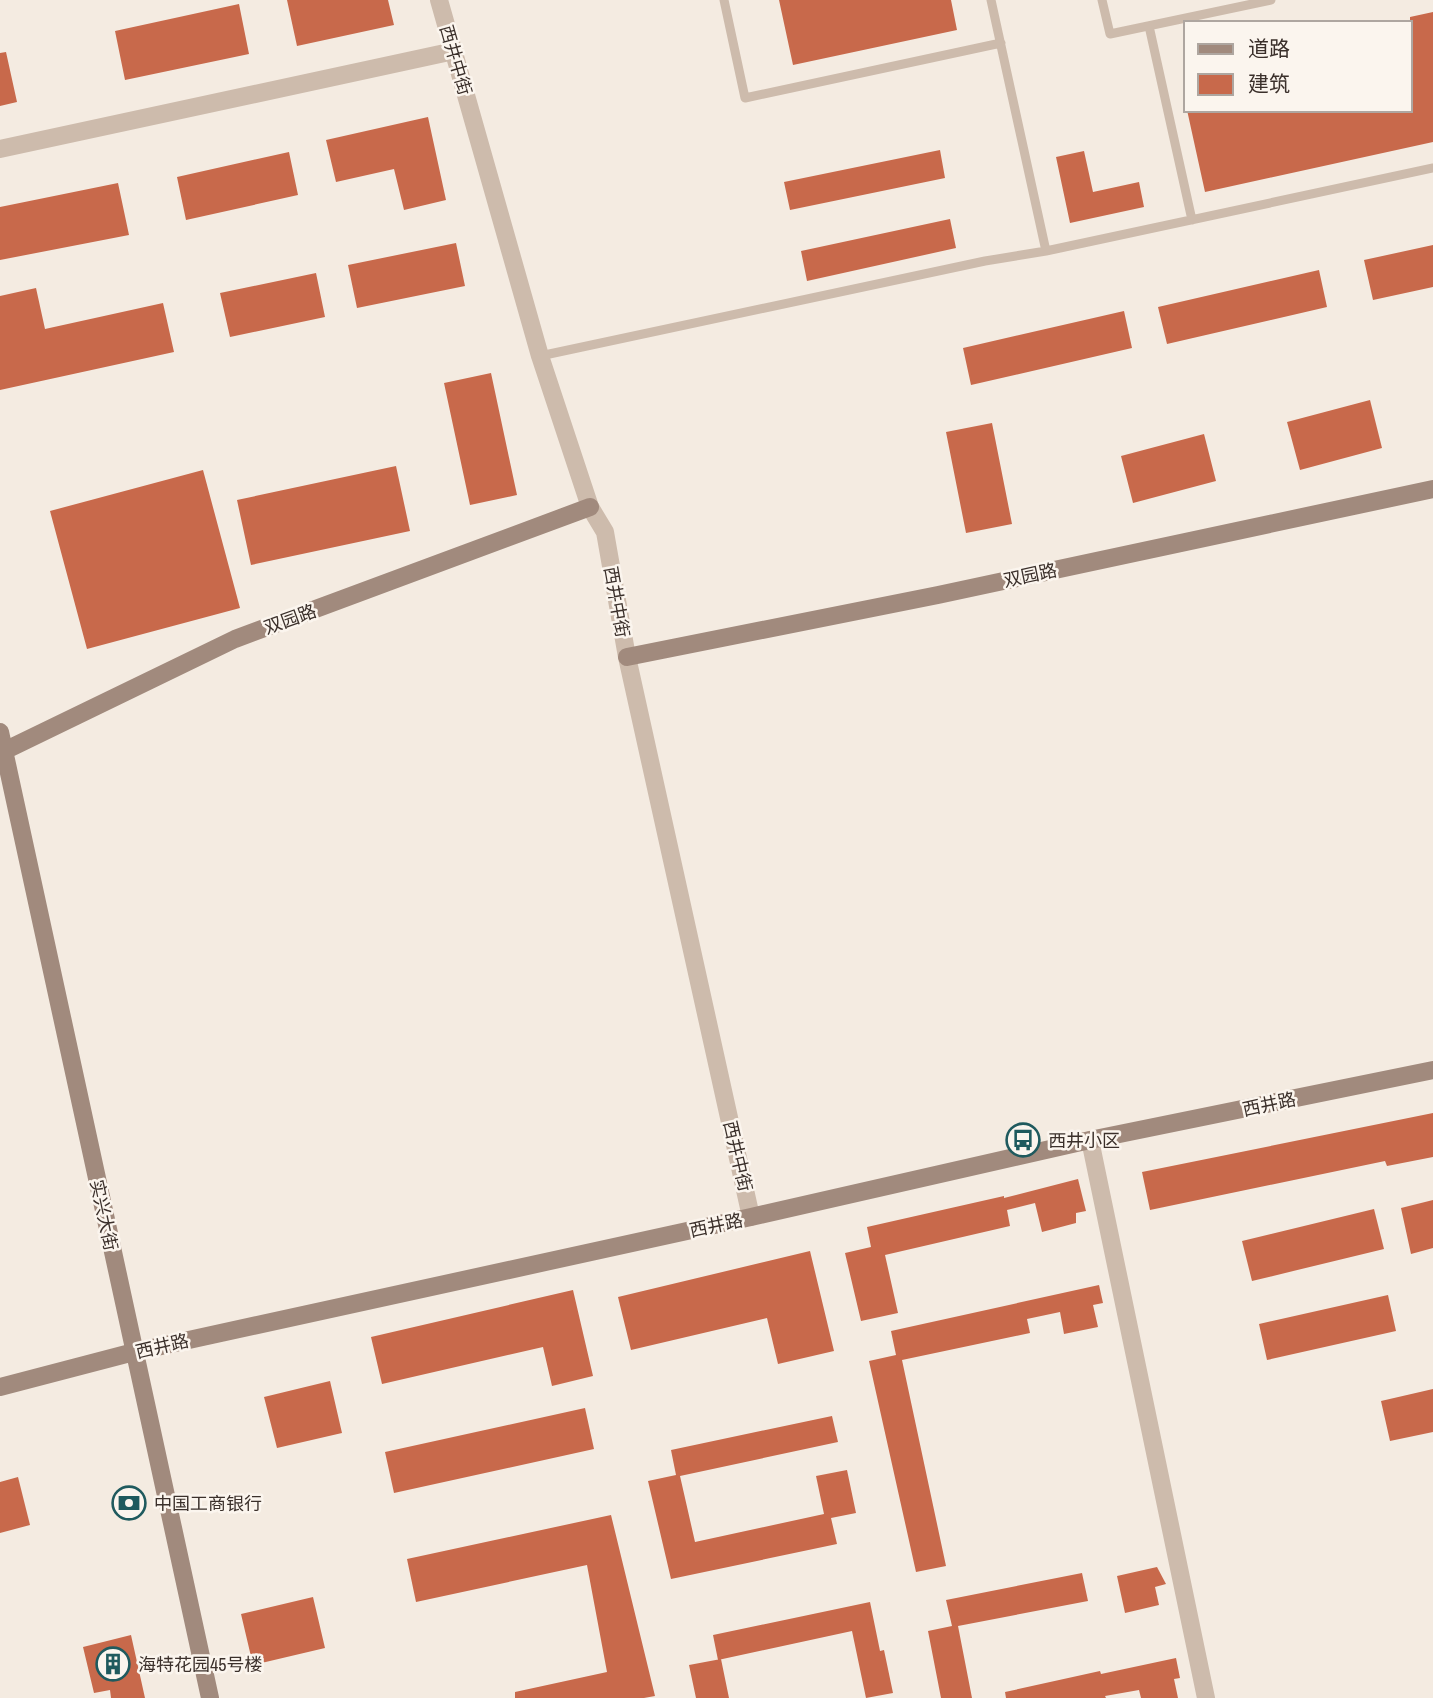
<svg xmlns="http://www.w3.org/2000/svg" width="1433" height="1698" viewBox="0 0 1433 1698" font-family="'Archivo Narrow','Noto Sans SC',sans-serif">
  <rect width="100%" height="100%" fill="#f4ebe1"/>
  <path fill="#c8694b" d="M287,0H388L394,25L297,46Z
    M779,0H951L957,30L793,65Z
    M239,4L249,54L125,80L115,31Z
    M1433,12V142L1205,192L1187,110H1410V17Z
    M6,52L17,102L0,106V53Z
    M428,117L446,200L404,210L394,169L336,182L326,140Z
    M940,150L945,178L790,210L784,182Z
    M1084,151L1093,192L1139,182L1144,207L1070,223L1056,157Z
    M289,152L298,195L186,220L177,177Z
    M118,183L129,235L0,260V207Z
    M950,219L956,248L807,281L801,251Z
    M456,243L465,286L357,308L348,265Z
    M1433,245V287L1373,300L1364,260Z
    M1319,270L1327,307L1167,344L1158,307Z
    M316,273L325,317L230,337L220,293Z
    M36,288L45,329L163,303L174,352L0,390V296Z
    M1124,311L1132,348L971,385L963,348Z
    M491,373L517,495L470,505L444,383Z
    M1370,400L1382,448L1300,470L1287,422Z
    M992,423L1012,524L966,533L946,432Z
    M1204,434L1216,481L1133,503L1121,456Z
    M396,466L410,531L251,565L237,500Z
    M203,470L240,608L87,649L50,511Z
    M1433,1113V1157L1387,1166L1385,1161L1150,1210L1142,1172Z
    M1078,1179L1086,1211L1076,1213V1223L1042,1232L1035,1203L1007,1210L1010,1226L885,1255L898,1313L861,1321L845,1253L871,1247L867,1227L1004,1196V1198Z
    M1433,1200V1248L1411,1254L1401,1208Z
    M1374,1209L1384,1249L1252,1281L1242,1241Z
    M810,1251L834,1351L778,1364L767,1318L631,1350L618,1297Z
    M1099,1285L1103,1303L1093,1305L1098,1327L1064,1334L1060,1312L1027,1319L1030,1333L902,1360L946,1566L916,1572L869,1361L896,1355L891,1331Z
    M573,1290L593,1376L552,1386L543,1347L382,1384L371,1337Z
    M1388,1295L1396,1331L1267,1360L1259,1324Z
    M330,1381L342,1433L277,1448L264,1397Z
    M1433,1389V1432L1390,1441L1381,1401Z
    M585,1408L594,1449L394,1493L385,1452Z
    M832,1416L838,1442L680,1476L695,1542L824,1514L816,1476L847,1470L856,1513L831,1518L837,1544L671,1579L648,1481L676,1475L671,1450Z
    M18,1477L30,1525L0,1533V1482Z
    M611,1515L655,1696L644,1698H515V1692L607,1672L587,1565L416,1602L407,1559Z
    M1157,1567L1166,1584L1155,1587L1159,1605L1125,1613L1117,1576Z
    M1082,1573L1088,1601L958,1626L972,1698H941L928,1631L952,1626L946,1600Z
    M313,1597L325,1648L253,1665L241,1614Z
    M870,1602L880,1651L884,1650L893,1693L866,1698L852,1631L718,1660L713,1635Z
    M131,1635L145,1698H111L110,1690L94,1693L83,1647Z
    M1176,1658L1180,1678L1174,1679L1178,1698H1141L1139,1690L1105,1696L1106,1698H1006L1005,1692L1100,1671L1101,1674Z
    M721,1659L729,1698H696L689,1665Z"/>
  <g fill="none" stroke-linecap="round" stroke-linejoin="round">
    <path stroke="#cdbbac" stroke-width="9" d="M724,0L745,98L1001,43
      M991,0L1046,251L1433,168
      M1102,0L1110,34L1271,0
      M1149,26L1192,220
      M540,356L985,261L1046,251"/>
    <path stroke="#cdbbac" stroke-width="18" d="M439,0L540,356L590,507L605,532L627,657L751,1217
      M0,149L454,51
      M1090,1140L1206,1698"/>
    <path stroke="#a18a7d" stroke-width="18" d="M627,657L938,595L1433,489
      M0,732L210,1698
      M0,753L235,639L590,507
      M0,1387L134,1352L751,1217L1090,1140L1433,1070"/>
  </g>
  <defs>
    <symbol id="bus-ring" viewBox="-11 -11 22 22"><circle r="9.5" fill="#fbf5ee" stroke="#1f5a5e" stroke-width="1.5"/><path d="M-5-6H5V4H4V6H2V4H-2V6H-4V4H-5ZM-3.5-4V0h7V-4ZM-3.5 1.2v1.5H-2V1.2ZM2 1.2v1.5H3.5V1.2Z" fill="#1f5a5e"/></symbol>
    <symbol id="bank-ring" viewBox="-11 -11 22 22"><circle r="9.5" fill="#fbf5ee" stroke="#1f5a5e" stroke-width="1.5"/><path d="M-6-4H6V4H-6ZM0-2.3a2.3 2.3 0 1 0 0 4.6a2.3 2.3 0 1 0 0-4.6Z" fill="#1f5a5e"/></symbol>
    <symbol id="building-ring" viewBox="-11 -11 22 22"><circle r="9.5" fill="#fbf5ee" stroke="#1f5a5e" stroke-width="1.5"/><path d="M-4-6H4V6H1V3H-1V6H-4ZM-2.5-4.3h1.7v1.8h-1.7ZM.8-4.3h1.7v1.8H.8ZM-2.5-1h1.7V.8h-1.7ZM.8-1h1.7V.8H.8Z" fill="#1f5a5e"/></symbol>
  </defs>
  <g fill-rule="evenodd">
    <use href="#bus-ring" x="1004" y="1121" width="38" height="38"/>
    <use href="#bank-ring" x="110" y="1484" width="38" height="38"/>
    <use href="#building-ring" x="94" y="1645" width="38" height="38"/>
  </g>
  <g text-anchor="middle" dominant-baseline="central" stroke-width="5" stroke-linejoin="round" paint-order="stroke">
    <g font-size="18" fill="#3b302b" stroke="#fbf5ee">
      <text transform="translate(456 60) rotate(74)">西井中街</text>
      <text transform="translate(1030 575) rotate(-12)">双园路</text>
      <text transform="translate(617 602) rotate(80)">西井中街</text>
      <text transform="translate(290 619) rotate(-20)">双园路</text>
      <text transform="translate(1269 1104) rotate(-12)">西井路</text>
      <text transform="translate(738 1156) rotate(77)">西井中街</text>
      <text transform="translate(104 1215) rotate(78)">实兴大街</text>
      <text transform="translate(716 1225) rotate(-12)">西井路</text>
      <text transform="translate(162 1346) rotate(-13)">西井路</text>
    </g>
    <g font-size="18" fill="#3b302b" stroke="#fbf5ee" text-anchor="start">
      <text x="1048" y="1140">西井小区</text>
      <text x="154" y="1503">中国工商银行</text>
      <text x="138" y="1664">海特花园45号楼</text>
    </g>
  </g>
  <rect x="1184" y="21" width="228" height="91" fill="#fbf5ee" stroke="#aea6a0" stroke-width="2"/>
  <rect x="1198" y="44" width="35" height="10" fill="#a18a7d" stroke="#aea6a0" stroke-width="2"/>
  <text x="1248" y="56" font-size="21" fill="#3b302b">道路</text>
  <rect x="1198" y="74" width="35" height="21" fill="#c8694b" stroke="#aea6a0" stroke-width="2"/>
  <text x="1248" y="91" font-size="21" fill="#3b302b">建筑</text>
</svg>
